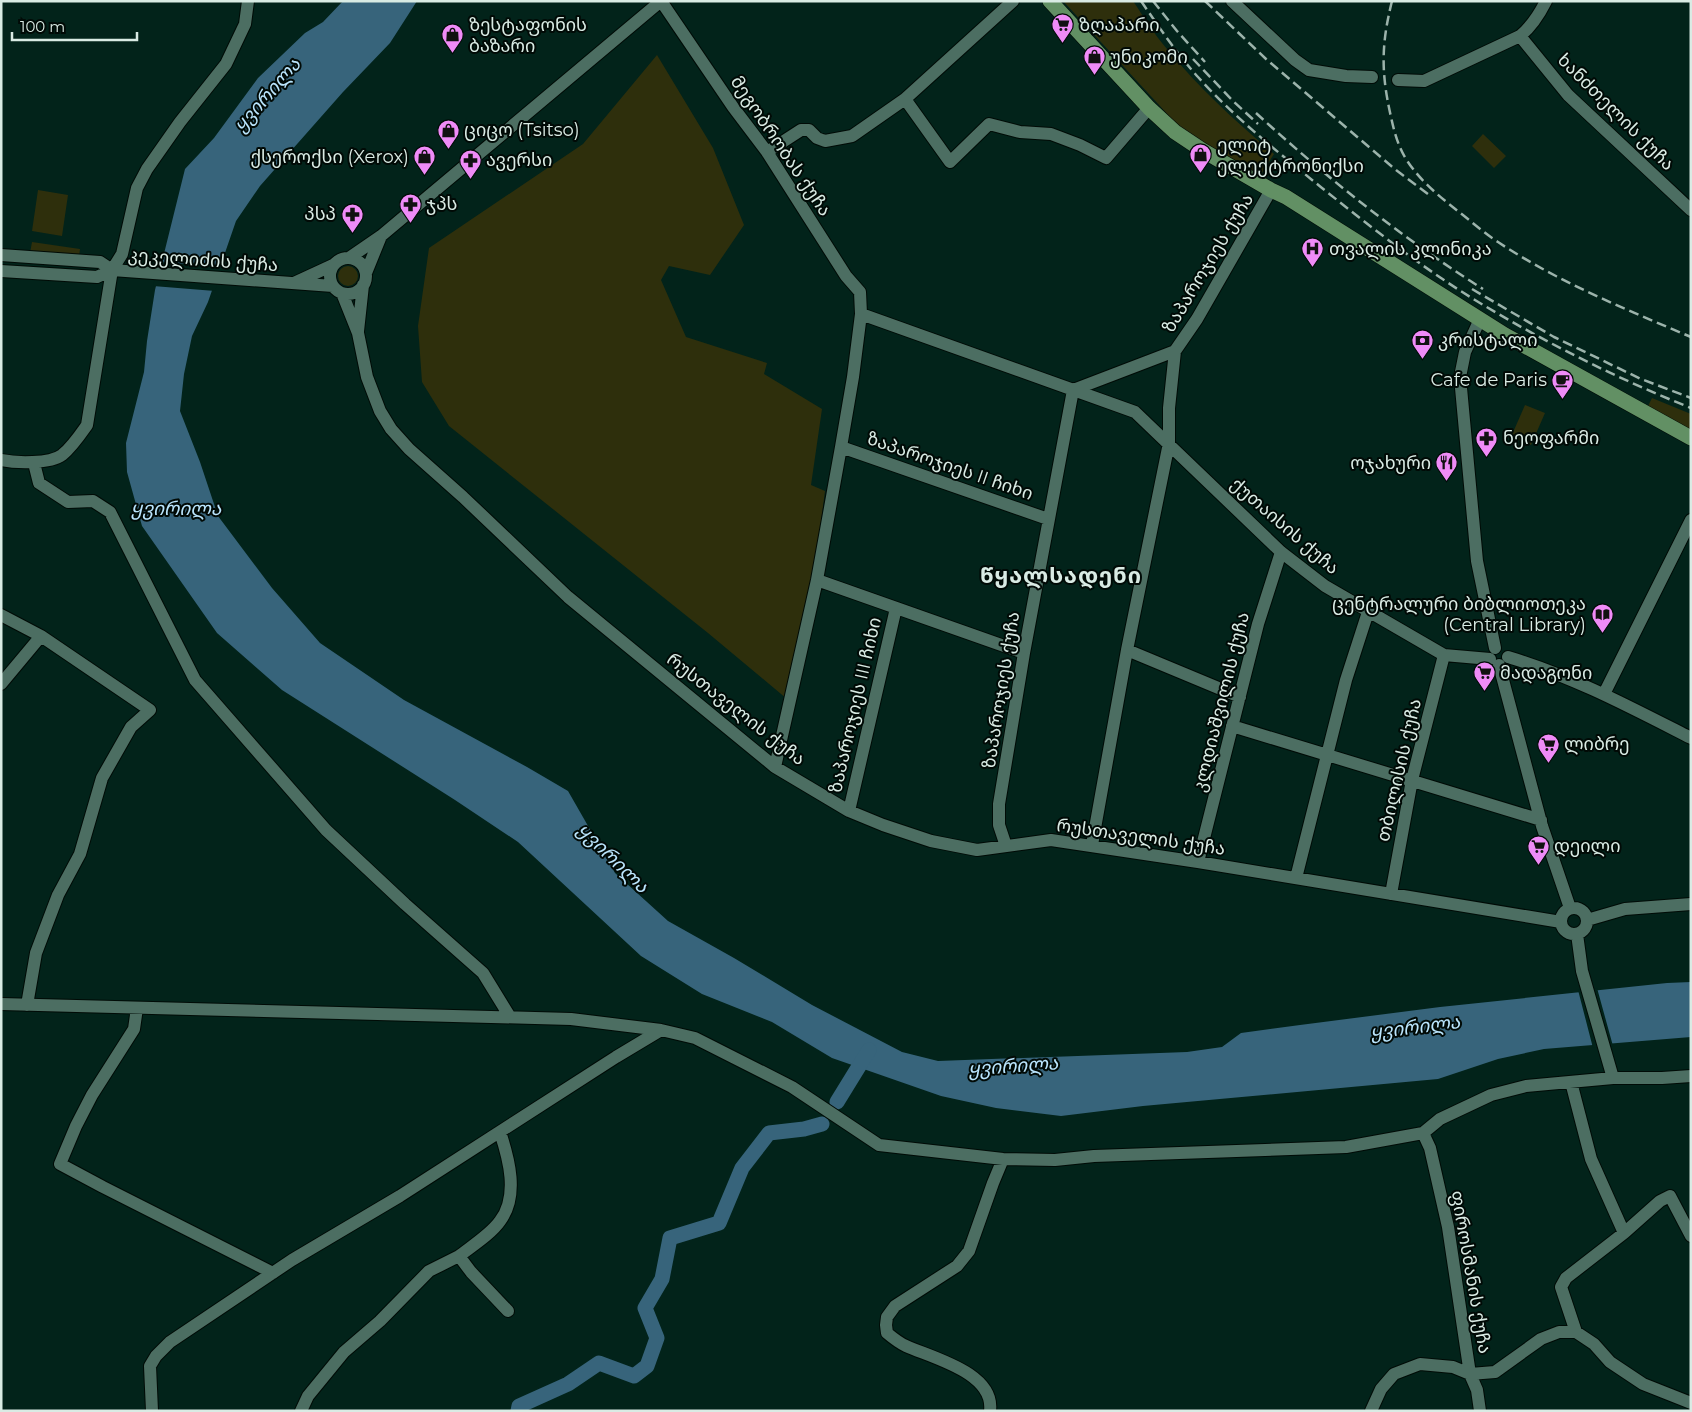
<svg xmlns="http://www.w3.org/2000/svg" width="1692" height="1412" viewBox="0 0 1692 1412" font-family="Montserrat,'Noto Sans Georgian',sans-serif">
  <rect width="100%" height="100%" fill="#02231a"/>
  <path fill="#2e2f0c" d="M1063,1H1133C1144,17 1154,34 1167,49C1199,88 1235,121 1274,154L1260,176L1184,132Z
    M657,55L713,148L744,225L710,275L669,266L661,280L686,337L767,363L764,374L822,409L811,485L825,491L815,567L787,699L708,633L449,426L422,382L418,326L429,248L583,144Z
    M1483,134L1506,156L1494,168L1472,146Z
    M38,190L68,195L62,236L32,231Z
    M32,242L80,249L79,257L30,253Z
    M338 276a10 10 0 1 1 20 0a10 10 0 1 1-20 0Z
    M1652,398L1691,414V431L1647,408Z
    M1525,405L1545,413L1531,445L1511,437Z"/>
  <path fill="#37647b" d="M343,1H417L390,43L343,92L260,186L236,221L208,302L192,336L184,374L180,411L200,462L218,516L272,588L320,643L404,700L527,767L568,791L615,873L668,921L734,958L812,1005L902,1052L938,1061L1187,1052L1222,1047L1241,1033L1300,1025L1440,1007L1667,983L1691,982V1037L1544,1049L1498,1059L1438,1079L1143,1106L1061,1116L996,1108L941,1096L832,1058L772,1022L702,994L641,956L518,842L455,800L282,690L217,633L142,526L127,472L126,443L144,372L147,341L155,290L185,169L214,138L258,78L305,33L323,22Z"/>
  <path fill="#02231a" d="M159,262L223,267L215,291L153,286Z
    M1597,988L1613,1046L1593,1048L1578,990Z"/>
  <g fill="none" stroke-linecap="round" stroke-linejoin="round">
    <path stroke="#37647b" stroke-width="15" d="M837,1102L869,1050
      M518,1411L519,1406L568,1384L599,1363L634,1376L647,1366L657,1338L645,1308L662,1279L670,1238L719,1223L742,1168L769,1133L804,1129L822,1124"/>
    <defs>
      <path id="minor" d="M661,1L733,107L767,152L846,276L860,292L861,314L853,377L841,447L817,580L775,767
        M1232,1L1295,60L1309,70L1346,76L1372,77
        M1520,36L1568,95L1691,210
        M1398,80L1424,81L1520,36C1532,26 1539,15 1546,1
        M905,99L950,162L989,124L1020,132L1051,134L1080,145L1106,158L1149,108
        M767,152L801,130H809L817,138L825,141L852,136L905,99L1013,1
        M1,255L100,262L112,270
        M330 276a18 18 0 1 1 36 0a18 18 0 1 1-36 0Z
        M349,258L381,236L661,1
        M1,271L97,277L112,270L333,286
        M366,273L381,236
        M294,283L333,265
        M342,293L358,333L367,377L380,411L391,429L409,449L463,497L568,597L775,767L849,811L883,825L931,841L977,850L1051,840L1198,862L1561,922
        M861,314L1135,412L1281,552L1325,586L1444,655L1490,659
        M1480,319L1465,352L1460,377L1477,561L1495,648
        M358,331L363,285
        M841,447L1048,519
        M1,460C16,463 50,464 62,455C72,447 80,435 87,425L112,270L122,254L137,188L147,169L180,122L226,64L245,24L248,1
        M34,463L39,483L68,502L93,501L110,512L195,680L326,830L405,904L483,973L510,1017
        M817,580L1024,653
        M1,615L41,636L150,710L131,727L102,778L80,854L58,895L36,953L27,1005
        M1127,650L1240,697
        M1508,657C1572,676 1632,708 1691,738
        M1499,665L1542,826L1570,908
        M1,684L41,636
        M1604,694L1691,520
        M1232,726L1541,820
        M849,811L896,608
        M1092,845L1127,650L1169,443V408L1175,351
        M1006,846L999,825V804L1024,653L1073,390L1175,351L1197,319L1271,190
        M1198,862L1258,624L1281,552
        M1296,878L1346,680L1368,612
        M1391,894L1412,780L1444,655
        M1561 921a13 13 0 1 1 26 0a13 13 0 1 1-26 0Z
        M1587,920L1625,909L1691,904
        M1,1004L571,1019L661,1030L695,1038L792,1087L879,1145L1003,1159L1055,1160L1094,1156L1346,1147L1423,1133L1440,1119L1491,1095L1526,1086L1613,1078L1582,971L1577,934
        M137,1008L134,1029L92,1095L76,1126L60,1164L103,1187L273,1273
        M1613,1078H1662L1691,1076
        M1571,1082L1591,1159L1624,1233L1566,1278L1561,1287L1576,1332
        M500,1132C509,1159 519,1196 500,1221C491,1234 472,1246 459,1256L471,1272L508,1311
        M1423,1133L1430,1148L1448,1227L1470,1374L1477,1390L1480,1411
        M1624,1233L1660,1201L1670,1196L1691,1236
        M152,1411L150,1366L156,1356L170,1342L292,1260L400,1196L616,1057L661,1030
        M301,1411L308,1396L344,1352L380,1321L429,1271L459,1256
        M990,1411C995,1373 933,1358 906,1346C899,1343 893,1338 887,1333L886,1325L887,1317L895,1306L957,1266L969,1251L993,1183L1003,1159
        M1371,1411L1381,1389L1394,1374L1420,1364L1453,1367L1470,1374L1495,1372L1541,1339L1559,1332H1576L1594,1344L1610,1362L1643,1384L1691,1403"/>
      <path id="major" d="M1050,1L1149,108L1175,132L1202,150L1271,190L1286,197L1505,335L1691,438"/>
    </defs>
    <use href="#minor" stroke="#000b06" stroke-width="14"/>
    <use href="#major" stroke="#000b06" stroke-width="16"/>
    <use href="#minor" stroke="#4c6e62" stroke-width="12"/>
    <use href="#major" stroke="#629064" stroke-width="15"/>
    <path stroke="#9cb3ab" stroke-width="2.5" stroke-dasharray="10 5" stroke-linecap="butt" d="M1141,1C1159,27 1177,54 1198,77C1235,118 1279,153 1322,188C1371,227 1421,267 1475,300C1544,342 1616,378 1691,408
      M1153,1L1177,31L1205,62
      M1205,1L1266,59L1396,170L1428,194
      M1392,1C1381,45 1381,73 1391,117C1394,131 1398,146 1406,159C1420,181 1439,196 1459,212C1472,222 1484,233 1498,242C1558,282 1625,309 1691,337
      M1193,59L1233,101L1258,124
      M1256,113C1327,178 1402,238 1483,289
      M1472,289L1554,337L1641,379L1691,398"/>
  </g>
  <defs>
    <symbol id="supermarket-pin" viewBox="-11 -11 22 30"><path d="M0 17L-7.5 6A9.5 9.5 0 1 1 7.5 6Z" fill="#ef8bf7" stroke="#010a06"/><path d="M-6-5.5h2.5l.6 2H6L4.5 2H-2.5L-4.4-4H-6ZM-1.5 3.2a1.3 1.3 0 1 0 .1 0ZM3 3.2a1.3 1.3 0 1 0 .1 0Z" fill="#111"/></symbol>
    <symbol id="shop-pin" viewBox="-11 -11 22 30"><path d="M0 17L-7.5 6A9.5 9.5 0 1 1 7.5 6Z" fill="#ef8bf7" stroke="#010a06"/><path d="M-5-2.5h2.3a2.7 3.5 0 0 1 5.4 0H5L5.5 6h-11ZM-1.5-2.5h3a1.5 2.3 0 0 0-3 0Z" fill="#111"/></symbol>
    <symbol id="pharmacy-pin" viewBox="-11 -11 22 30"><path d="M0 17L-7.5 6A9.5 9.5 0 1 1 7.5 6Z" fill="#ef8bf7" stroke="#010a06"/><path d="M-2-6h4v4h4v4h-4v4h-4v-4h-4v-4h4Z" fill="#111"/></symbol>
    <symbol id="hospital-pin" viewBox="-11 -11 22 30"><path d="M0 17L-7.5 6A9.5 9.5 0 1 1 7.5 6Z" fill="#ef8bf7" stroke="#010a06"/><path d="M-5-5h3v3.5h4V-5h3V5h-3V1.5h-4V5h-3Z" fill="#111"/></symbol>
    <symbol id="bank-pin" viewBox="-11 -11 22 30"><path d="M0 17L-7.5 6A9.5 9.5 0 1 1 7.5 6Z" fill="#ef8bf7" stroke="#010a06"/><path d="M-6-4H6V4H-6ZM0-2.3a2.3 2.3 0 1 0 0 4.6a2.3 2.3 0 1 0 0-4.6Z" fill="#111"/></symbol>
    <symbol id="cafe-pin" viewBox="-11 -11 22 30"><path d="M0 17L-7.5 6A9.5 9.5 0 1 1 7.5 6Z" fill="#ef8bf7" stroke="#010a06"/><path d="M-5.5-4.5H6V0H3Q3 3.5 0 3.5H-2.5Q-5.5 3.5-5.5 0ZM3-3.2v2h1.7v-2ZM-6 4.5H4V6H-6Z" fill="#111"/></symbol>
    <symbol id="restaurant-pin" viewBox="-11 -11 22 30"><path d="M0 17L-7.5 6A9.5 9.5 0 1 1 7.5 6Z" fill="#ef8bf7" stroke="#010a06"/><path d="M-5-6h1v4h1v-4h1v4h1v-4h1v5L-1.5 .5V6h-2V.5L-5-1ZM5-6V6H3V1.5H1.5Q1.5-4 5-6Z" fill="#111"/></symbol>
    <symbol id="library-pin" viewBox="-11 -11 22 30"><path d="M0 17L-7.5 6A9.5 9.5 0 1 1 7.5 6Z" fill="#ef8bf7" stroke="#010a06"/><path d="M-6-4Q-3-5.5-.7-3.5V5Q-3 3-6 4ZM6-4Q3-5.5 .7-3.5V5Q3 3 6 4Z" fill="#111"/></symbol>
  </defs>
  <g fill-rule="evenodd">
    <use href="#supermarket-pin" x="1050" y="12" width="25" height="34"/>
    <use href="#shop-pin" x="440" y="22" width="25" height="34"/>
    <use href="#shop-pin" x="1082" y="44" width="25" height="34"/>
    <use href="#shop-pin" x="436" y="118" width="25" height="34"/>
    <use href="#shop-pin" x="1188" y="142" width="25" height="34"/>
    <use href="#shop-pin" x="412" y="144" width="25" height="34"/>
    <use href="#pharmacy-pin" x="458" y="148" width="25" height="34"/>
    <use href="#pharmacy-pin" x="398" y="192" width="25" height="34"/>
    <use href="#pharmacy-pin" x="340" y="202" width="25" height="34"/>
    <use href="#hospital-pin" x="1300" y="236" width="25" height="34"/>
    <use href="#bank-pin" x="1410" y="328" width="25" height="34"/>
    <use href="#cafe-pin" x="1550" y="368" width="25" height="34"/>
    <use href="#pharmacy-pin" x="1474" y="426" width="25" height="34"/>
    <use href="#restaurant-pin" x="1434" y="450" width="25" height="34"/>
    <use href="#library-pin" x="1590" y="602" width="25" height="34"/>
    <use href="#supermarket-pin" x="1472" y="660" width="25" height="34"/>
    <use href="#supermarket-pin" x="1536" y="732" width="25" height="34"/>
    <use href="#supermarket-pin" x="1526" y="834" width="25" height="34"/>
  </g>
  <g text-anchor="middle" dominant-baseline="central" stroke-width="4" stroke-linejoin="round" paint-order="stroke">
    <g font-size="18" fill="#d9ebe4" stroke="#010a06" text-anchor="start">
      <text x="469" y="25">ზესტაფონის<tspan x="469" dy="21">ბაზარი</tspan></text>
      <text x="1079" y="25">ზღაპარი</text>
      <text x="1110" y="57">უნიკომი</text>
      <text x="464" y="130">ციცო (Tsitso)</text>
      <text x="1217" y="145">ელიტ<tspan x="1217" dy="21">ელექტრონიქსი</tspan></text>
      <text x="409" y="157" text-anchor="end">ქსეროქსი (Xerox)</text>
      <text x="486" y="160">ავერსი</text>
      <text x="426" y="204">ჯპს</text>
      <text x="336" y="214" text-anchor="end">პსპ</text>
      <text x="1329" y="249">თვალის კლინიკა</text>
      <text x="1438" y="340">კრისტალი</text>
      <text x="1547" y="380" text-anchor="end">Cafe de Paris</text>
      <text x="1503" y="438">ნეოფარმი</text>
      <text x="1431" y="463" text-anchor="end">ოჯახური</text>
      <text x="1586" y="604" text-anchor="end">ცენტრალური ბიბლიოთეკა<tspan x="1586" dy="21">(Central Library)</tspan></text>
      <text x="1500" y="673">მადაგონი</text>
      <text x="1564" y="744">ლიბრე</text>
      <text x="1554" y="846">დეილი</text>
    </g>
    <g font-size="18" fill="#d9ebe4" stroke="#010a06">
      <text transform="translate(1616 112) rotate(45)">ხანძთელის ქუჩა</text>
      <text transform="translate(781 146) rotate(56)">მეგობრობას ქუჩა</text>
      <text transform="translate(203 260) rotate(4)">კეკელიძის ქუჩა</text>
      <text transform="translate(1208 263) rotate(-59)">ზაპაროჯიეს ქუჩა</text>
      <text transform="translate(950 466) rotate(19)">ზაპაროჯიეს II ჩიხი</text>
      <text transform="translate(1285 526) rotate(41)">ქუთაისის ქუჩა</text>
      <text transform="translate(1001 690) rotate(-81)">ზაპაროჯიეს ქუჩა</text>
      <text transform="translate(1221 702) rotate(-76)">კლდიაშვილის ქუჩა</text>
      <text transform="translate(855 705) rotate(-77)">ზაპაროჯიეს III ჩიხი</text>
      <text transform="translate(736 709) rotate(38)">რუსთაველის ქუჩა</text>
      <text transform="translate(1399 770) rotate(-77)">თბილისის ქუჩა</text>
      <text transform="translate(1141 837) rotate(8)">რუსთაველის ქუჩა</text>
      <text transform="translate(1471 1272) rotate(80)">ფიროსმანის ქუჩა</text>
    </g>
    <g font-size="19" font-style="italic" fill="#bae5fd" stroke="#010a06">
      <text transform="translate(267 95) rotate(-49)">ყვირილა</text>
      <text x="176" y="508">ყვირილა</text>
      <text transform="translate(613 858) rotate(44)">ყვირილა</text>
      <text transform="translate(1415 1027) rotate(-7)">ყვირილა</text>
      <text transform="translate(1013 1066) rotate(-4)">ყვირილა</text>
    </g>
    <g font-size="22" font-weight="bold" letter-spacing="1" fill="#d9ebe4" stroke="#010a06">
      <text x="1061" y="575">წყალსადენი</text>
    </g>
  </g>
  <rect width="1692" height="1412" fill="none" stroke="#d9ebe4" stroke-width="5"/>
  <path d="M12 32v8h125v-8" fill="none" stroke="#d9ebe4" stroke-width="2.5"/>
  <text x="20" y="32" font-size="15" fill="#d9ebe4" stroke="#010a06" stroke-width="4" paint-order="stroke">100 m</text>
</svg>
